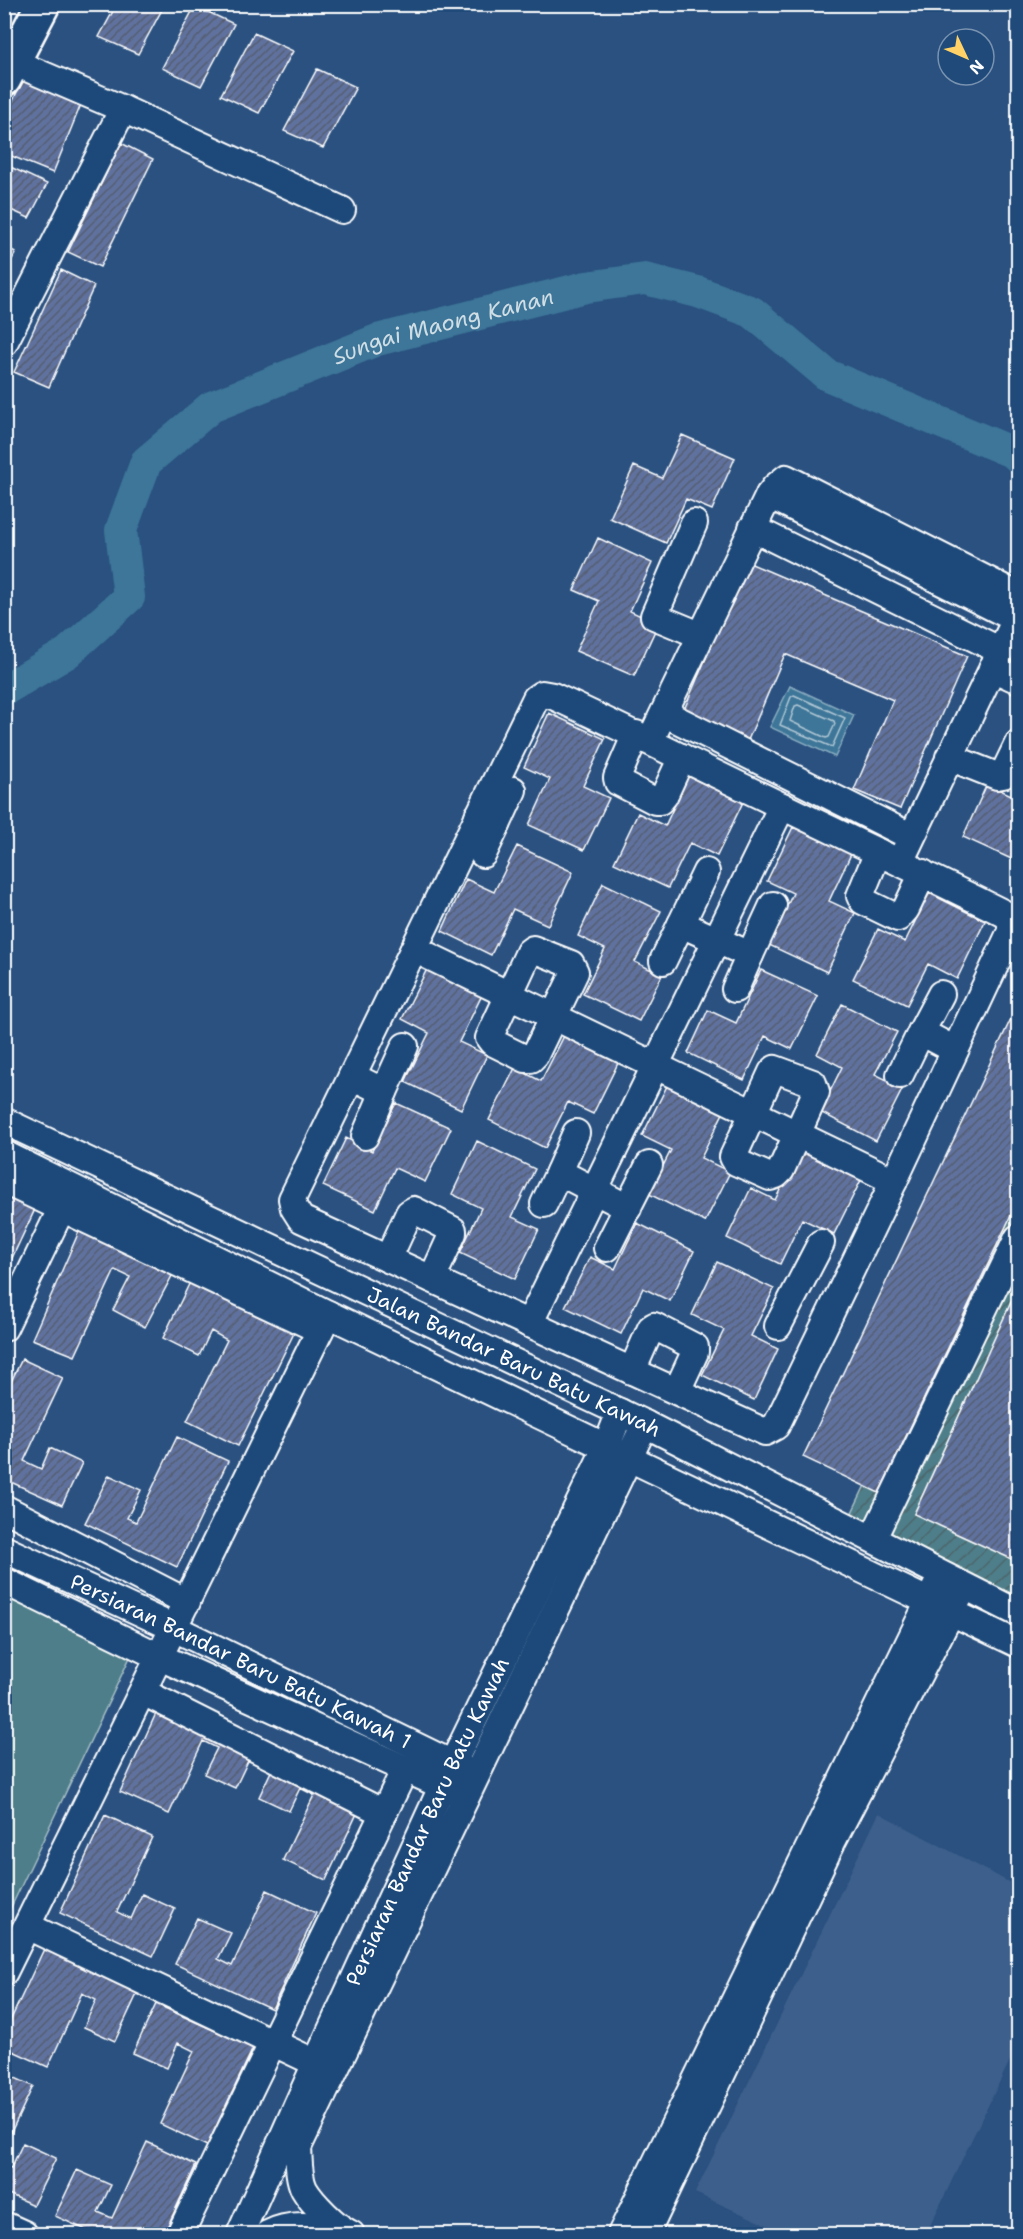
<svg xmlns="http://www.w3.org/2000/svg" width="1023" height="2239" viewBox="0 0 1023 2239" font-family="'Shantell Sans',sans-serif">
  <defs>
    <pattern id="garden-furrows" width="10" height="10" patternUnits="userSpaceOnUse" patternTransform="scale(1.5)"><rect width="10" height="10" fill="#4e7e89"/><path d="M-1 1l2-2M0 10L10 0M9 11l2-2" fill="none" stroke="#4d656a"/></pattern>
    <pattern id="building-hatch" width="6" height="6" patternUnits="userSpaceOnUse" patternTransform="scale(1.5)"><rect width="6" height="6" fill="#5f719e"/><path d="M-1 1l2-2M0 6l6-6M5 7l2-2" fill="none" stroke="#555d71"/></pattern>
  </defs>
  <rect width="100%" height="100%" fill="#2a5180"/>
  <filter id="ink" filterUnits="userSpaceOnUse"><feTurbulence type="fractalNoise" baseFrequency=".0167" numOctaves="2"/><feDisplacementMap in="SourceGraphic" scale="12" xChannelSelector="R" yChannelSelector="G"/><feConvolveMatrix kernelMatrix="1 2 1 2 8 2 1 2 1" color-interpolation-filters="sRGB"/></filter>
  <g filter="url(#ink)">
    <path fill="#3e5e8b" d="M879,1813L1018,1887V2044L926,2234H787L695,2193Z"/>
    <path fill="#4e7e89" stroke="#a6bec4" stroke-width="1.5" d="M5,1593L132,1653L5,1920Z"/>
    <path fill="url(#garden-furrows)" stroke="#a6bec4" stroke-width="1.5" d="M1018,1167V1287L914,1514L974,1542L1018,1446V1504L997,1552L1018,1562V1613L846,1525Z"/>
    <path fill="#3e7698" stroke="#8badc1" stroke-width="1.5" d="M790,686L854,715L835,757L770,727Z"/>
    <g fill="none" stroke-linecap="round" stroke-linejoin="round">
      <path stroke="#b2c8d6" stroke-width="1.5" d="M794,695L845,718L832,747L780,725L791,697Z
        M798,705L834,721L835,724L829,737L826,738L790,721L795,706Z"/>
      <path stroke="#3e7698" stroke-width="32" id="s1" d="M4,690L67,653L129,597L121,530L146,462L211,407L377,340L586,287L645,279L698,292L752,312L827,375L1014,453L1018,457"/>
    </g>
    <path fill="url(#building-hatch)" stroke="#fff" stroke-width="1.5" d="M117,4H165L138,54L99,37Z
      M195,6L234,24L201,86L162,68Z
      M254,33L293,51L259,113L221,95Z
      M317,69L356,87L323,148L284,131Z
      M24,77L82,102L53,173L4,153V120Z
      M121,143L153,159L100,267L68,252Z
      M4,164L47,184L29,218L4,207Z
      M4,247L16,252L4,274Z
      M61,270L94,286L49,387L14,372Z
      M682,435L735,458L712,510L686,499L666,543L610,518L634,466L662,478Z
      M598,538L652,563L630,611L658,624L634,676L576,651L599,601L574,590Z
      M747,562L967,656L900,809L854,790L893,700L785,654L748,740L683,712Z
      M549,713L605,739L583,786L609,798L584,850L529,825L550,779L524,767Z
      M688,776L743,802L717,856L690,843L668,888L614,863L638,813L665,826Z
      M987,784L1018,798V862L963,837Z
      M793,827L851,854L829,901L855,913L827,972L769,945L793,893L767,881Z
      M517,846L573,872L548,925L513,909L491,955L442,931L466,879L494,892Z
      M603,883L661,911L635,962L662,975L639,1021L583,994L605,949L578,936Z
      M929,893L985,921L957,979L928,964L907,1005L853,979L878,929L905,942Z
      M428,967L483,993L459,1042L487,1055L461,1109L405,1082L429,1033L402,1019Z
      M761,970L818,996L792,1049L765,1036L744,1080L688,1053L708,1010L736,1023Z
      M842,1004L897,1032L875,1074L903,1088L876,1141L820,1112L842,1067L817,1054Z
      M1018,1004V1201L879,1493L803,1457Z
      M564,1036L618,1063L593,1114L568,1102L545,1148L489,1120L515,1068L541,1081Z
      M669,1082L725,1109L701,1158L730,1172L705,1222L649,1194L671,1150L642,1136Z
      M396,1103L451,1128L425,1182L395,1168L375,1210L323,1186L346,1138L372,1151Z
      M477,1141L535,1169L512,1217L539,1229L515,1279L460,1253L481,1208L452,1194Z
      M802,1146L863,1176L834,1234L802,1219L780,1264L727,1238L751,1188L775,1200Z
      M4,1190L37,1205L4,1275Z
      M637,1223L694,1251L670,1301L643,1288L621,1334L565,1307L590,1257L615,1269Z
      M81,1227L174,1272L145,1327L113,1310L130,1277L115,1270L75,1356L32,1339Z
      M717,1262L774,1289L751,1336L778,1349L754,1400L702,1375L724,1330L692,1315Z
      M193,1276L297,1327L238,1446L187,1421L227,1340L211,1331L199,1356L163,1338Z
      M1018,1287V1562L914,1514Z
      M22,1359L63,1378L24,1461L41,1469L50,1448L82,1463L62,1505L4,1479V1396Z
      M177,1437L228,1461L177,1567L85,1523L109,1475L141,1490L127,1518L136,1522Z
      M164,1696L258,1740L235,1788L204,1774L217,1748L203,1741L169,1814L120,1792Z
      M280,1752L367,1792L326,1880L283,1860L314,1795L300,1788L289,1811L259,1797Z
      M105,1815L152,1837L117,1912L131,1919L142,1894L175,1909L153,1956L60,1913Z
      M267,1890L316,1913L272,2009L175,1964L197,1918L231,1933L218,1959L232,1966Z
      M44,1949L138,1992L115,2041L84,2027L96,2000L82,1993L48,2067L4,2047V2034Z
      M156,2004L253,2048L207,2146L160,2124L194,2051L178,2043L167,2068L133,2053Z
      M4,2073L33,2086L4,2147Z
      M147,2142L196,2165L164,2234H95L55,2216L77,2170L111,2185L98,2212L112,2218Z
      M23,2143L56,2158L33,2205L4,2192V2165L11,2168Z"/>
    <g fill="none" stroke-linecap="round" stroke-linejoin="round">
      <defs>
        <g id="minor">
          <path d="M13,62L123,109L342,210"/>
          <path d="M4,343L123,109"/>
          <path d="M769,495L1016,619"/>
          <path d="M694,523L654,616L700,635"/>
          <path d="M752,528L1001,651"/>
          <path d="M992,668L1018,680"/>
          <path d="M542,694L553,696C631,732 707,770 784,807C858,843 933,878 1007,915L1011,922V931L894,1181L776,1426L765,1432L301,1219L294,1208L292,1199L536,698Z"/>
          <path d="M664,713L910,836"/>
          <path d="M636,734L617,778L618,782L655,801H660L664,796L682,757"/>
          <path d="M650,741L769,495L775,487L786,478L1013,593L1018,597V601"/>
          <path d="M949,757L997,776L1003,775L1018,744"/>
          <path d="M478,816L497,825L483,854"/>
          <path d="M497,825L513,790"/>
          <path d="M878,852L860,896L863,901L898,918L906,909L923,873"/>
          <path d="M900,862L1016,619L1018,607"/>
          <path d="M706,872L681,924L750,955L735,989"/>
          <path d="M414,949L894,1181"/>
          <path d="M533,949L571,964L575,972L535,1055L531,1059H526L492,1042L489,1038L529,952Z"/>
          <path d="M750,955L773,905"/>
          <path d="M663,961L681,924"/>
          <path d="M941,994L921,1032L955,1050"/>
          <path d="M775,1069L813,1083L816,1092L781,1170L776,1175L770,1177L736,1162L733,1157L772,1072Z"/>
          <path d="M900,1075L921,1032"/>
          <path d="M352,1076L384,1092L365,1136"/>
          <path d="M384,1092L405,1046"/>
          <path id="s2" d="M4,1121L645,1424L1018,1613"/>
          <path d="M576,1133L559,1172L628,1208"/>
          <path d="M4,1154L328,1314L1018,1644"/>
          <path d="M4,1181L320,1330"/>
          <path d="M544,1204L559,1172"/>
          <path d="M607,1248L649,1165"/>
          <path d="M388,1259L409,1213L414,1210L453,1230V1233L432,1279"/>
          <path d="M529,1324L782,806"/>
          <path d="M778,1326L821,1243"/>
          <path d="M4,1328L69,1193"/>
          <path d="M632,1371L651,1328L654,1326L658,1328L695,1347V1352L677,1391"/>
          <path d="M4,1508L187,1602"/>
          <path d="M873,1538L1018,1238"/>
          <path id="s3" d="M4,1549L174,1628L467,1771"/>
          <path d="M4,1581L160,1657L458,1793"/>
          <path d="M143,1692L384,1813"/>
          <path d="M27,1926L316,2063"/>
          <path d="M4,1972L328,1314"/>
          <path d="M4,2225L24,2234"/>
          <path d="M180,2234L405,1769"/>
          <path id="s4" d="M240,2234L316,2063L453,1763L606,1448L620,1412"/>
          <path d="M268,2234C292,2221 319,2227 345,2231"/>
          <path d="M351,2234C337,2228 312,2203 304,2189C298,2176 299,2161 298,2147L645,1424"/>
          <path d="M621,2234L936,1587"/>
          <path d="M646,2234L833,1840L959,1597"/>
        </g>
        <path id="highway" d="M4,79L43,4"/>
      </defs>
      <use href="#minor" stroke="#fff" stroke-width="30"/>
      <use href="#highway" stroke="#fff" stroke-width="38"/>
      <use href="#minor" stroke="#1f4a7a" stroke-width="26"/>
      <use href="#highway" stroke="#1f4a7a" stroke-width="33"/>
    </g>
  </g>
  <g text-anchor="middle" dominant-baseline="central" stroke-width="4.5" stroke-linejoin="round" paint-order="stroke">
    <g font-size="21" fill="#fff" stroke="#1f4a7a">
      <text stroke="none"><textPath href="#s2" startOffset="564">Jalan Bandar Baru Batu Kawah</textPath></text>
      <text stroke="none"><textPath href="#s3" startOffset="262">Persiaran Bandar Baru Batu Kawah 1</textPath></text>
      <text stroke="none"><textPath href="#s4" startOffset="453">Persiaran Bandar Baru Batu Kawah</textPath></text>
    </g>
    <g font-size="22" font-style="italic" fill="#cfdde5" stroke="#1f4a7a">
      <text stroke="none"><textPath href="#s1" startOffset="628">Sungai Maong Kanan</textPath></text>
    </g>
  </g>
  <rect width="1023" height="2239" fill="none" stroke="#1f4a7a" stroke-width="24"/>
  <rect x="12" y="12" width="999" height="2215" fill="none" stroke="#fff" stroke-width="2" filter="url(#ink)"/>
  <g transform="translate(966 57) rotate(134)"><circle r="28" fill="#1f4a7a" stroke="#7992af" stroke-width="1.5"/>
  <path d="M0-4.5L10 22L0 15L-10 22Z" fill="#ffd166"/>
  <text y="-9" font-size="16" font-weight="bold" text-anchor="middle" fill="#ffffff">N</text>
  </g>
</svg>
